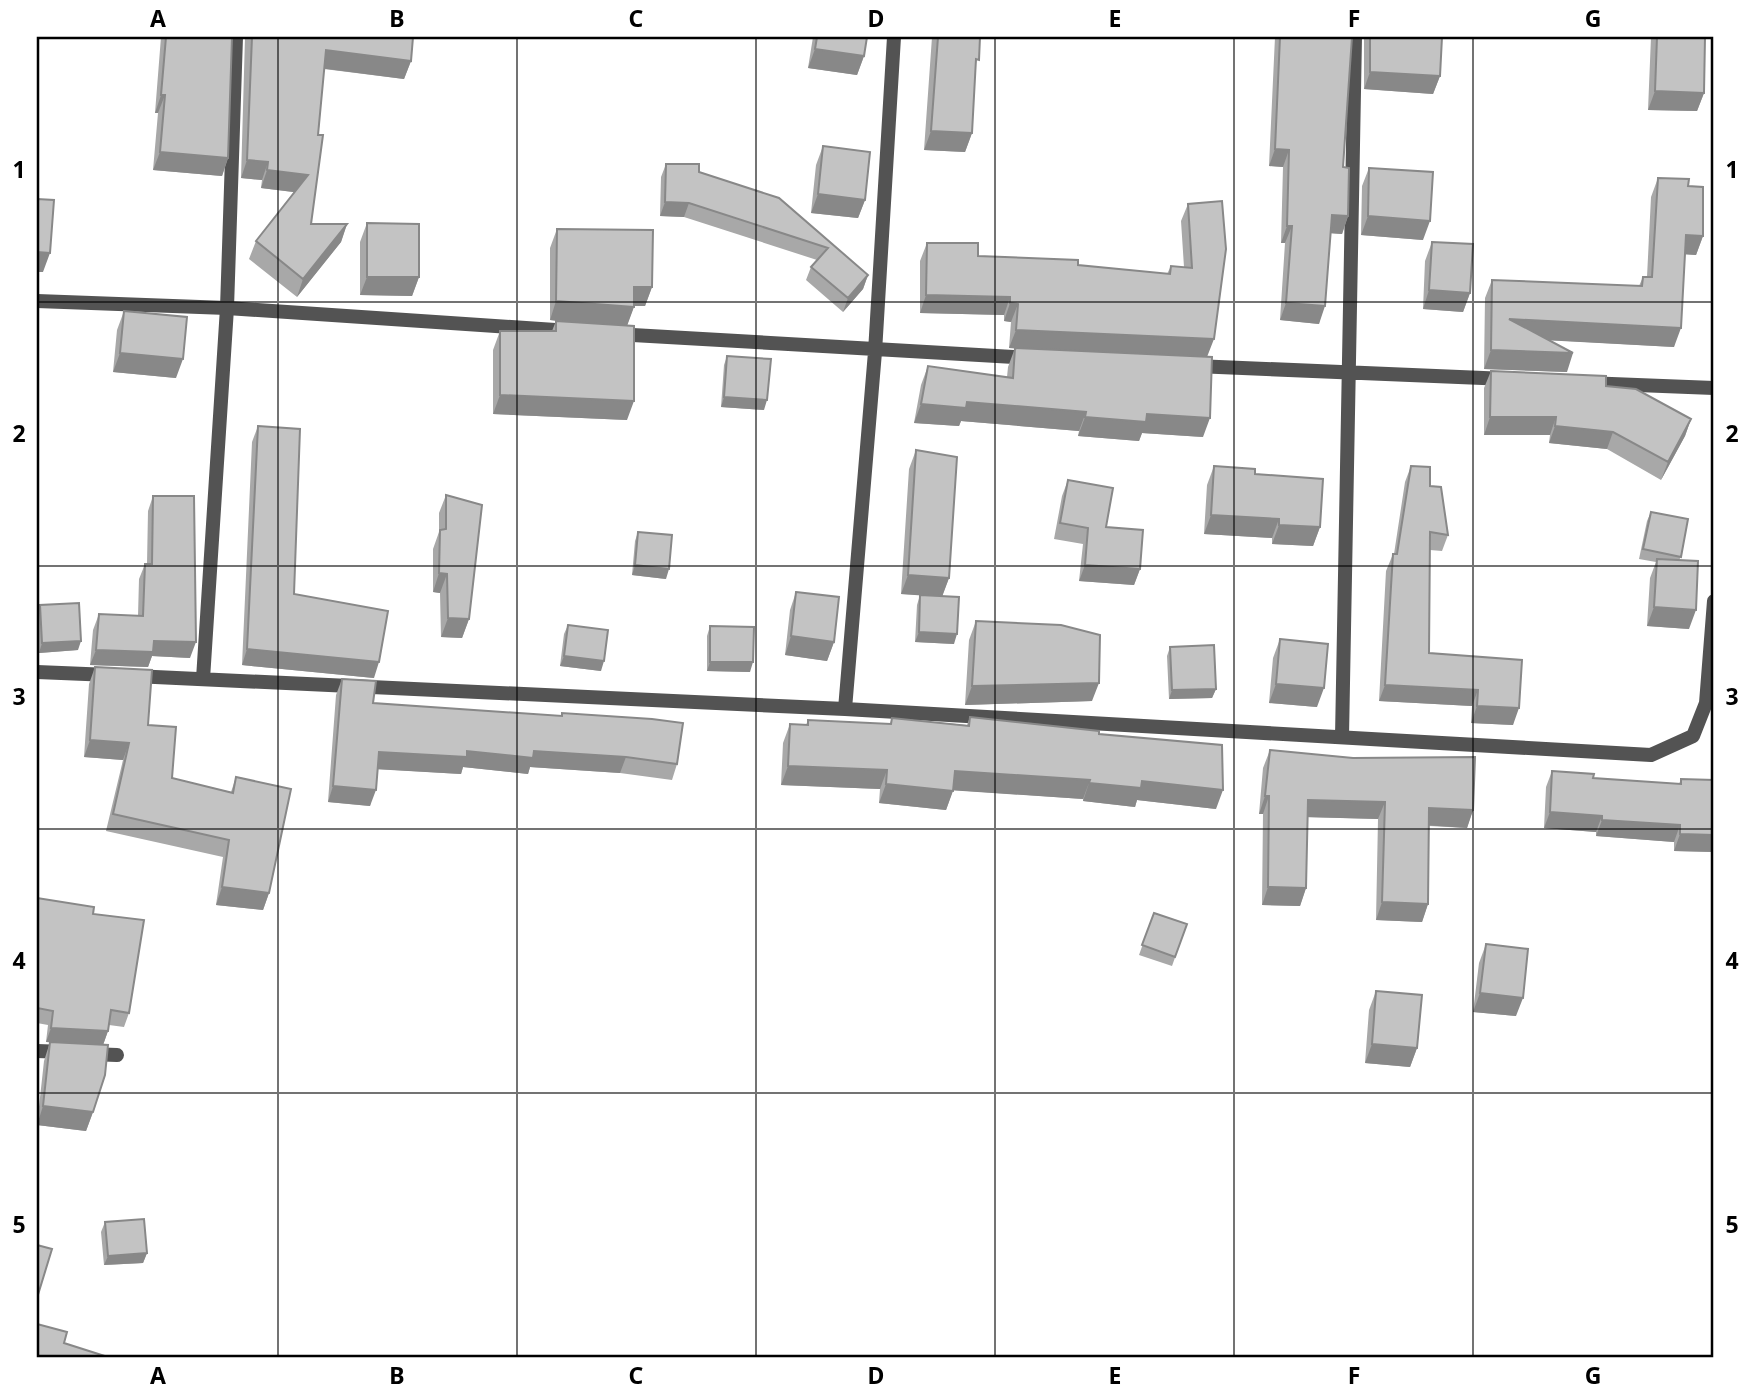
<svg xmlns="http://www.w3.org/2000/svg" width="1751" height="1395" viewBox="0 0 1751 1395" font-family="'Noto Sans',sans-serif">
  <rect width="100%" height="100%" fill="#fff"/>
  <g fill="none" stroke-linecap="round" stroke-linejoin="round">
    <path stroke="#535353" stroke-width="14" d="M37,301L227,308L570,331
      M615,334L1031,358
      M1195,366L1507,379
      M1586,383L1714,388
      M37,672L110,675
      M134,676L845,709L1651,755L1693,736L1706,703L1714,601
      M203,679L227,308L236,37
      M845,709L875,352L894,37
      M1342,737L1355,37
      M37,1051L66,1052
      M90,1054L117,1055"/>
  </g>
  <path fill="#a8a8a8" d="M161,37H232L228,158L222,176L153,170L158,113H155Z
    M245,37H413L411,61L404,79L324,69L311,224H347L341,242L297,297L249,259L256,241L294,192L261,188L262,180L241,178Z
    M813,37H867L864,56L857,75L808,68Z
    M932,37H980L975,70L972,133L965,152L924,150Z
    M1275,37H1352L1343,167L1348,216L1342,234L1331,233L1319,324L1280,320L1285,243H1281L1283,167L1269,166Z
    M1364,37H1442L1440,76L1433,94L1364,89Z
    M1651,37H1705L1704,93L1697,111L1648,110Z
    M823,146L865,200L858,218L811,213L816,165Z
    M666,164L699,172L779,198L868,275L863,289L843,312L806,280L811,267L817,260L684,217L660,216L661,177Z
    M1369,168L1423,240L1361,235L1362,186Z
    M1658,178L1688,186L1703,236L1696,255L1685,254L1674,347L1549,340L1567,372L1484,369L1485,298L1492,280L1639,286L1643,277H1647L1651,197Z
    M1188,204L1207,357L1009,348L1011,322L1004,321V315L920,313V261L927,243L978,256L1167,274L1171,266L1184,267L1181,221Z
    M367,223L419,277L412,296L360,295V242Z
    M557,229L652,287L645,306H634L627,325V420L493,414V350L500,331H552L556,321L550,320V248Z
    M1432,242L1470,293L1463,312L1423,309L1425,261Z
    M124,311L176,378L113,372L117,330Z
    M1015,348L1203,437L1142,433L1139,441L1078,436L1079,431L961,421L959,426L914,423L921,385L928,366L1007,377L1008,367Z
    M727,356L764,410L721,407L724,365Z
    M1491,371L1606,386L1691,419L1685,436L1661,480L1607,449L1549,443L1550,435H1484V388Z
    M258,426L294,594L374,678L242,665L252,442Z
    M916,450L949,578L942,596L954,644L915,642L917,605L920,595L901,594L909,469Z
    M1214,466L1255,474L1320,527L1313,546L1272,544V538L1204,534L1207,485Z
    M1411,466L1430,486L1448,535L1442,551L1430,550L1429,653L1522,660L1513,725L1471,723L1472,706L1379,701L1386,571L1393,554H1394L1405,482Z
    M1068,480L1140,569L1134,585L1079,581L1083,544L1054,539L1062,496Z
    M446,495L469,619L462,638L441,637L440,593L433,592V549L439,532V513Z
    M153,496L190,658L152,656L148,667L90,665L93,630L99,614L138,616L139,579L145,564H147L148,511Z
    M1651,512L1681,557L1679,560L1689,629L1647,626L1650,578L1656,562L1639,559L1647,521Z
    M638,532L666,579L632,575L635,541Z
    M796,592L834,642L827,661L785,655L790,610Z
    M40,605L78,650L39,653L37,613Z
    M976,621L1092,701L965,705L969,640Z
    M568,625L601,671L560,666L564,634Z
    M710,626L750,672L707,671V636Z
    M1280,639L1317,707L1269,703L1273,658Z
    M1170,647L1216,689L1212,698L1169,699L1167,656Z
    M95,667L148,725L172,778L231,792L236,777L269,893L263,910L216,905L223,857L106,831L123,760L84,757L89,684Z
    M342,679L373,703L561,716L562,713L677,764L672,780L620,773L530,767L528,774L463,767L461,774L378,769L370,806L328,802L336,695Z
    M970,717L1099,734L1216,809L1137,800L1135,807L1083,801V799L953,790L946,810L879,803L880,789L781,785L783,743L790,724L806,725L808,720L890,724L892,718L967,725Z
    M1270,750L1473,810L1467,828L1429,826L1428,904L1422,922L1376,920L1378,819L1308,817L1306,888L1300,906L1262,905L1263,814H1259L1263,768Z
    M1552,771L1593,778L1679,784L1681,779L1714,780V852L1674,851V842L1596,836V832L1544,828L1546,787Z
    M37,898L93,914L129,1013L124,1027L109,1025L108,1031L103,1045L46,1042L48,1025L37,1023Z
    M1154,913L1187,924L1172,966L1139,955Z
    M1486,944L1516,1016L1473,1012L1479,963Z
    M1376,991L1417,1048L1410,1067L1365,1063L1369,1010Z
    M50,1042L93,1112L86,1131L37,1125L44,1061Z
    M105,1222L147,1253L143,1263L104,1265L101,1232Z"/>
  <path fill="#888" d="M815,49L864,56L857,75L808,68Z
    M326,50L411,61L404,79L319,68Z
    M1370,72L1440,76L1433,94L1364,89Z
    M1655,91L1704,93L1697,111L1648,110Z
    M161,95H165L158,113H155Z
    M931,131L972,133L965,152L924,150Z
    M1275,149L1289,150L1283,167L1269,166Z
    M160,152L228,158L222,176L153,170Z
    M247,160L268,162L262,180L241,178Z
    M267,170L308,175L301,193L261,188Z
    M818,194L865,200L858,218L811,213Z
    M665,202L689,203L684,217L660,216Z
    M1332,215L1348,216L1342,234L1326,233Z
    M1368,216L1430,221L1423,240L1361,235Z
    M347,224L341,242L297,297L303,279Z
    M1287,226H1292L1285,243H1281Z
    M1686,235L1703,236L1696,255L1679,254Z
    M37,252L50,253L43,272H37Z
    M868,275L863,289L843,312L848,298Z
    M367,277H419L412,296L360,295Z
    M634,287H652L645,306H627Z
    M1429,290L1470,293L1463,312L1423,309Z
    M926,295L1010,297L1004,315L920,313Z
    M556,301L634,307L627,326L550,320Z
    M1010,303L1018,304L1011,322L1004,321Z
    M1286,303L1325,306L1319,324L1280,320Z
    M1509,319L1681,328L1674,347L1503,338Z
    M1016,330L1214,339L1207,357L1009,348Z
    M1491,350L1573,353L1567,372L1484,369Z
    M120,353L183,359L176,378L113,372Z
    M500,395L634,401L627,420L493,414Z
    M724,397L767,400L764,410L721,407Z
    M967,402L1086,412L1079,431L961,421L959,426L914,423L921,404Z
    M1147,414L1210,418L1203,437L1142,433L1139,441L1078,436L1085,417Z
    M1490,417H1556L1550,435H1484Z
    M1691,419L1685,436L1661,480L1668,462Z
    M1555,426L1613,432L1607,449L1549,443Z
    M1211,515L1279,519L1272,538L1204,534Z
    M1279,525L1320,527L1313,546L1272,544Z
    M635,565L669,569L666,579L632,575Z
    M1085,565L1140,569L1134,585L1079,581Z
    M439,573L447,574L440,593L433,592Z
    M908,575L949,578L942,597L901,594Z
    M1654,607L1696,610L1689,629L1647,626Z
    M448,618L469,619L462,638L441,637Z
    M919,632L957,634L954,644L915,642Z
    M791,636L834,642L827,661L785,655Z
    M81,641L78,650L39,653L42,643Z
    M154,641L196,642L190,658L152,656L148,667L90,665L96,650Z
    M247,649L379,662L374,678L242,665Z
    M564,656L604,661L601,671L560,666Z
    M710,662H753L750,672L707,671Z
    M1099,683L1092,701L965,705L972,686Z
    M1276,684L1324,688L1317,707L1269,703Z
    M1385,685L1478,690L1472,706L1379,701Z
    M1216,689L1212,698L1169,699L1172,690Z
    M1477,706L1519,708L1513,725L1471,723Z
    M90,740L129,743L123,760L84,757Z
    M467,751H534L626,757L620,773L530,767L528,774L463,767L461,774L373,769L379,752Z
    M788,766L887,770L880,789L781,785Z
    M955,771L1090,780L1083,799L948,790Z
    M1142,781L1223,790L1216,809L1137,800L1135,807L1083,801L1089,783Z
    M886,784L953,791L946,810L879,803Z
    M333,786L376,790L370,806L328,802Z
    M1265,796H1269L1263,814H1259Z
    M1308,800L1385,802L1378,819L1302,817Z
    M1429,808L1473,810L1467,828L1423,825Z
    M1550,812L1602,816L1596,832L1544,828Z
    M1602,820L1680,825L1674,842L1596,836Z
    M1680,834L1714,835V852L1674,851Z
    M222,887L269,893L263,910L216,905Z
    M1268,887L1306,888L1300,906L1262,905Z
    M1382,902L1428,904L1422,922L1376,920Z
    M1480,993L1523,998L1516,1016L1473,1012Z
    M51,1028L108,1031L103,1045L46,1042Z
    M1372,1044L1417,1048L1410,1067L1365,1063Z
    M43,1106L93,1112L86,1131L37,1125Z
    M147,1253L143,1263L104,1265L108,1256Z"/>
  <path fill="#c3c3c3" stroke="#888" stroke-width="2" d="M166,37H232L228,158L160,152L165,95H161Z
    M252,37H413L411,61L326,50L318,135H323L311,224H347L303,279L256,241L308,175L267,170L268,162L247,160Z
    M817,37H867L864,56L815,49Z
    M938,37H980L979,60L976,59L972,133L931,131Z
    M1280,37H1352L1343,167L1349,168L1348,216L1332,215L1325,306L1286,303L1292,226H1287L1289,150L1275,149Z
    M1370,37H1442L1440,76L1370,72Z
    M1657,37H1705L1704,93L1655,91Z
    M823,146L870,152L865,200L818,194Z
    M666,164H699V172L779,198L868,275L848,298L811,267L828,248L689,203L665,202Z
    M1369,168L1433,172L1430,221L1368,216Z
    M1658,178L1689,179L1688,186L1703,187V236L1686,235L1681,328L1509,319L1573,353L1491,350L1492,280L1642,286L1643,277H1652Z
    M37,199L54,200L50,253L37,252Z
    M1222,201L1226,249L1214,339L1016,330L1018,304L1010,303V297L926,295L927,243H978V256L1078,260V265L1170,274L1171,266L1192,268L1188,204Z
    M367,223L419,224V277H367Z
    M557,229L653,230L652,287H634V307L556,301Z
    M1432,242L1473,244L1470,293L1429,290Z
    M124,311L187,317L183,359L120,353Z
    M556,321L634,326V401L500,395V331H556Z
    M1015,348L1212,357L1210,418L1147,414L1146,422L1085,417L1086,412L967,402L966,408L921,404L928,366L1013,378Z
    M727,356L771,359L767,400L724,397Z
    M1491,371L1606,376V386L1636,389L1691,419L1668,462L1613,432L1555,426L1556,417H1490Z
    M258,426L300,429L294,594L388,611L379,662L247,649Z
    M916,450L957,457L949,578L908,575Z
    M1214,466L1255,469V474L1323,479L1320,527L1279,525V519L1211,515Z
    M1411,466L1430,467V486L1441,487L1448,535L1430,532L1429,653L1522,660L1519,708L1477,706L1478,690L1385,685L1393,554H1397Z
    M1068,480L1113,488L1106,527L1143,530L1140,569L1085,565L1088,528L1060,523Z
    M446,495L482,505L469,619L448,618L447,574L439,573L440,530L446,529Z
    M153,496H194L196,642L154,641L153,652L96,650L99,614L143,616L145,564H152Z
    M1651,512L1688,519L1681,557L1643,549Z
    M638,532L672,535L669,569L635,565Z
    M1657,559L1698,561L1696,610L1654,607Z
    M796,592L839,597L834,642L791,636Z
    M920,595L959,597L957,634L919,632Z
    M79,603L81,641L42,643L40,605Z
    M976,621L1061,625L1100,635L1099,683L972,686Z
    M568,625L608,630L604,661L564,656Z
    M710,626L754,627L753,662H710Z
    M1280,639L1328,644L1324,688L1276,684Z
    M1214,645L1216,689L1172,690L1170,647Z
    M95,667L152,670L148,725L176,727L172,778L233,793L236,777L291,789L269,893L222,887L229,840L113,814L129,743L90,740Z
    M342,679L376,681L373,703L562,716V713L652,719L683,723L677,764L626,757L534,751L533,758L467,751V757L379,752L376,790L333,786Z
    M970,717L1099,731V734L1222,745L1223,790L1142,781L1141,788L1089,783L1090,780L955,771L953,791L886,784L887,770L788,766L790,724L808,725V720L891,724L892,718L969,726Z
    M1270,750L1353,758L1475,757L1473,810L1429,808L1428,904L1382,902L1385,802L1308,800L1306,888L1268,887L1269,796H1265Z
    M1552,771L1594,774L1593,778L1681,784V779L1714,780V835L1680,834V825L1602,820V816L1550,812Z
    M37,898L94,907L93,914L144,920L129,1013L111,1010L108,1031L51,1028L53,1011L37,1008Z
    M1154,913L1187,924L1175,957L1142,945Z
    M1486,944L1528,949L1523,998L1480,993Z
    M1376,991L1422,995L1417,1048L1372,1044Z
    M50,1042L108,1045L105,1075L93,1112L43,1106Z
    M144,1219L147,1253L108,1256L105,1222Z
    M37,1245L52,1249L37,1298Z
    M37,1324L67,1332L64,1343L111,1358H37Z"/>
  <path fill="none" stroke="#000" stroke-width="2" stroke-opacity="0.55" d="M278,37V1358M517,37V1358M756,37V1358M995,37V1358M1234,37V1358M1473,37V1358M37,302H1714M37,566H1714M37,829H1714M37,1093H1714"/>
  <rect width="1751" height="1395" fill="none" stroke="#ffffff" stroke-width="77"/>
  <rect x="38" y="38" width="1674" height="1318" fill="none" stroke="#000" stroke-width="2.5"/>
  <g font-size="23" text-anchor="middle" font-weight="bold" fill="#000">
    <text x="158" y="27">A</text>
    <text x="397" y="27">B</text>
    <text x="636" y="27">C</text>
    <text x="876" y="27">D</text>
    <text x="1115" y="27">E</text>
    <text x="1354" y="27">F</text>
    <text x="1593" y="27">G</text>
    <text x="19" y="178">1</text>
    <text x="1732" y="178">1</text>
    <text x="19" y="442">2</text>
    <text x="1732" y="442">2</text>
    <text x="19" y="705">3</text>
    <text x="1732" y="705">3</text>
    <text x="19" y="969">4</text>
    <text x="1732" y="969">4</text>
    <text x="19" y="1233">5</text>
    <text x="1732" y="1233">5</text>
    <text x="158" y="1384">A</text>
    <text x="397" y="1384">B</text>
    <text x="636" y="1384">C</text>
    <text x="876" y="1384">D</text>
    <text x="1115" y="1384">E</text>
    <text x="1354" y="1384">F</text>
    <text x="1593" y="1384">G</text>
  </g>
</svg>
